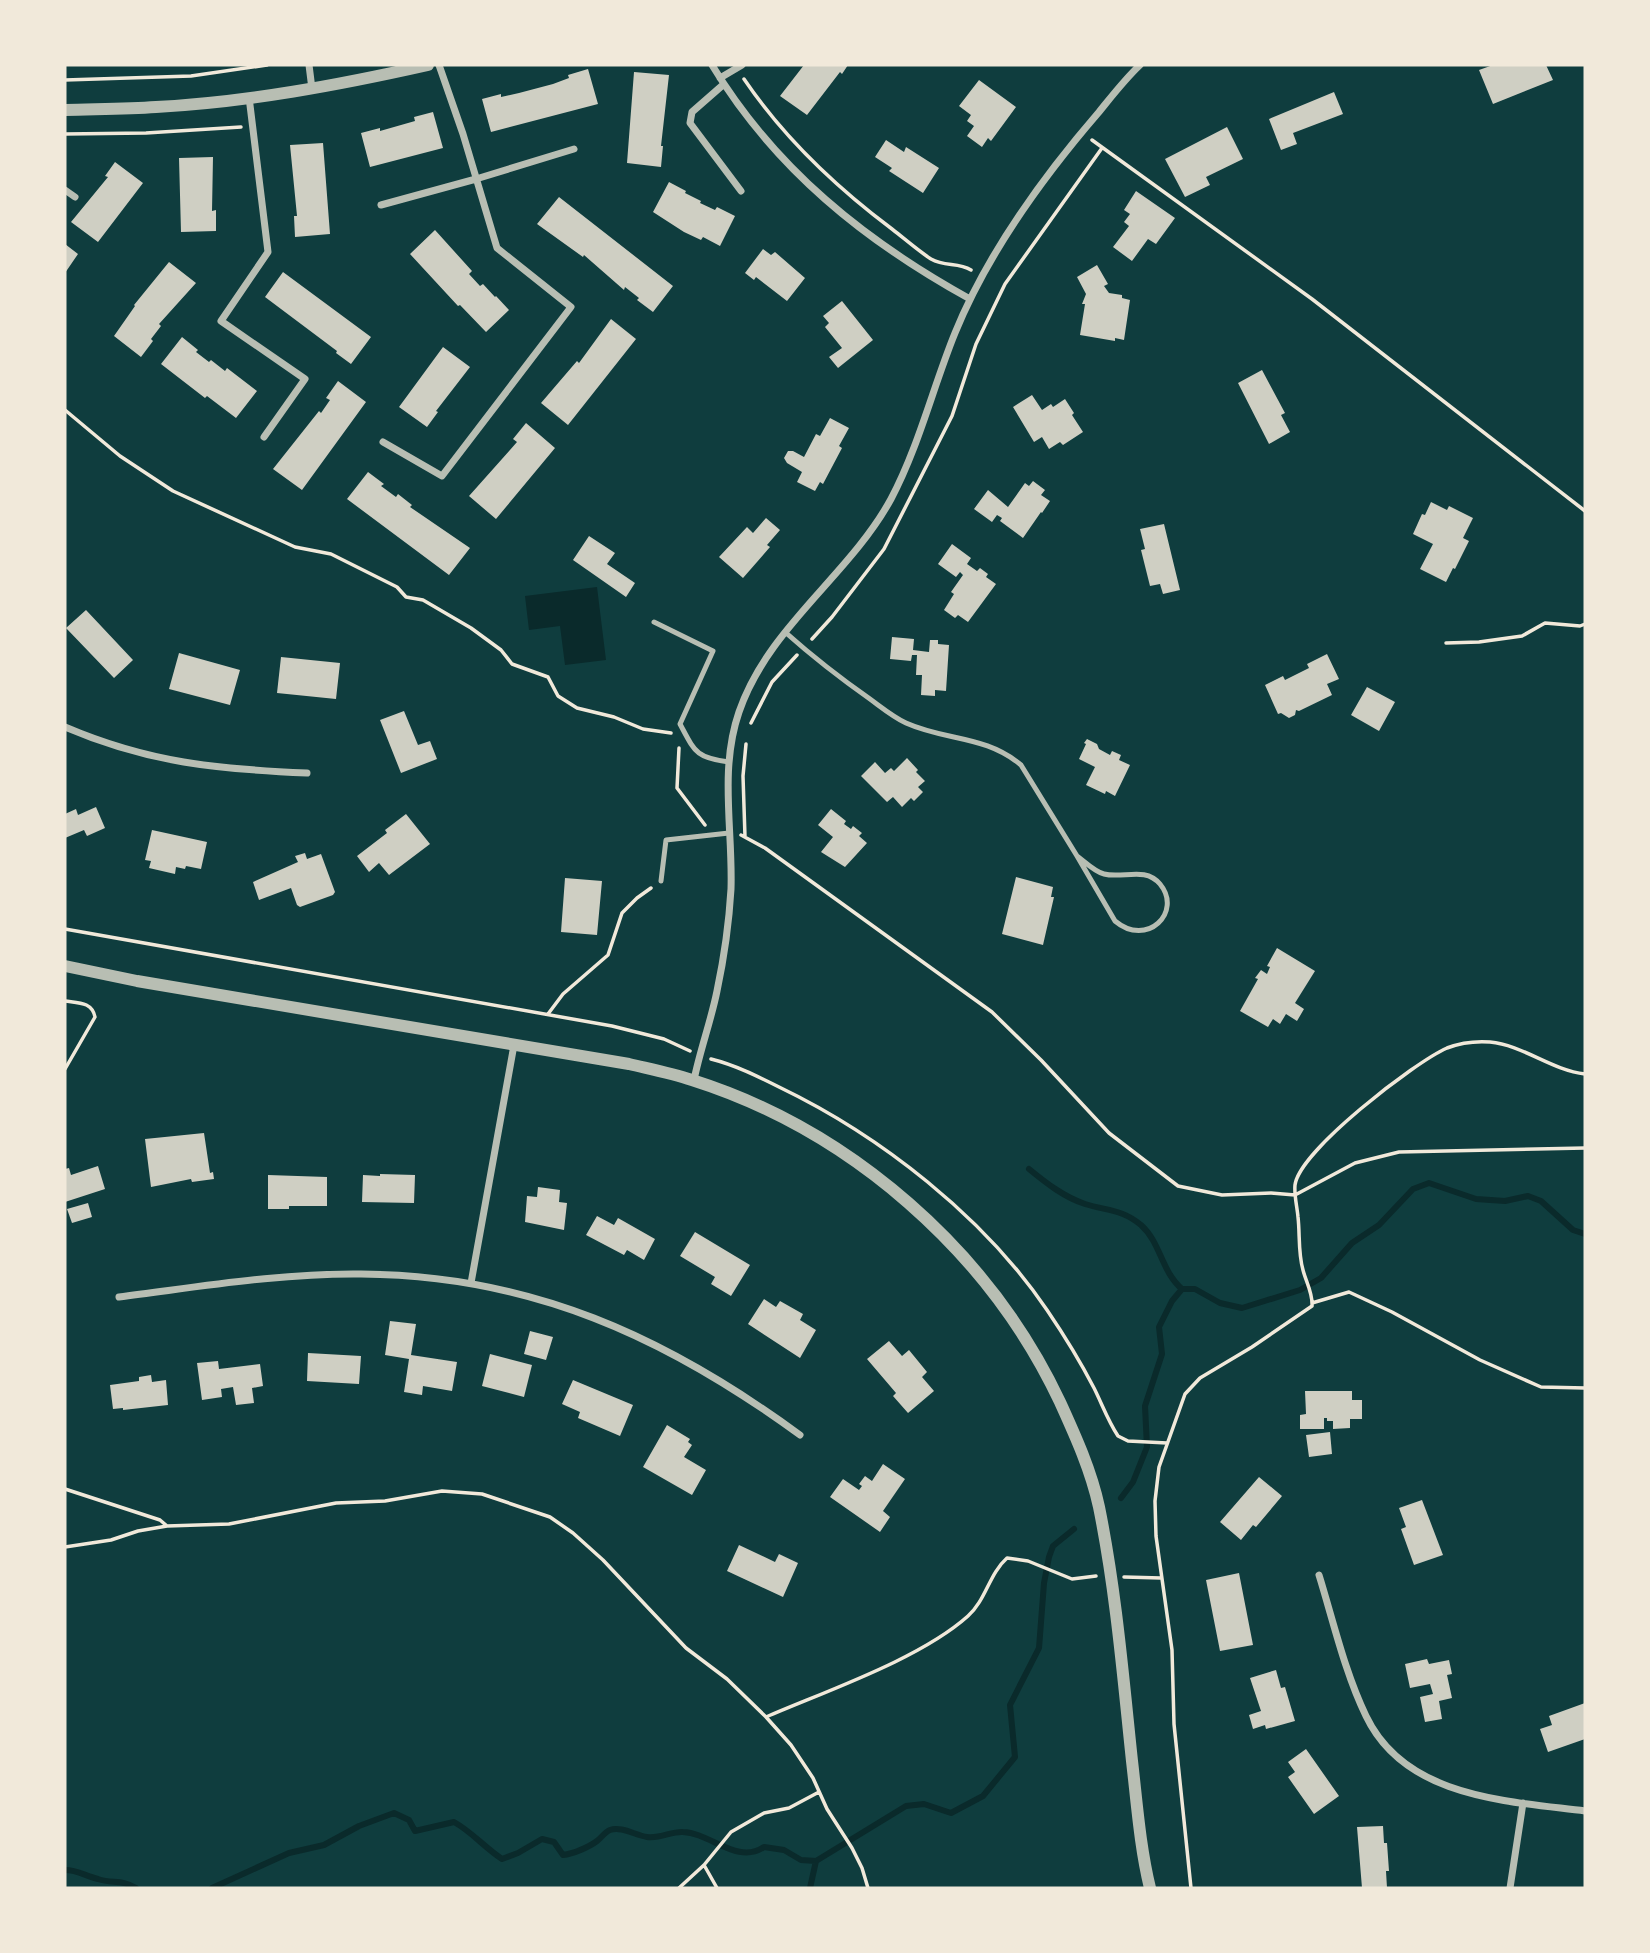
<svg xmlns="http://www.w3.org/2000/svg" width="1650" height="1953" viewBox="0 0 1650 1953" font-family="Mulish,sans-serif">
  <rect width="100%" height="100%" fill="#0f3d3e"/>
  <path fill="#0a2a2b" d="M597,587L606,660L565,665L560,626L529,630L525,596Z"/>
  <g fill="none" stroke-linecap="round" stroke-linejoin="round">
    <path stroke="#0a2a2b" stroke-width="6" d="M1029,1169C1046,1183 1064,1197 1085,1204C1107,1211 1122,1209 1141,1225C1161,1243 1161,1271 1182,1289
      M1182,1289H1195L1220,1303L1242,1308L1300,1290L1321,1278L1352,1243L1379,1225L1413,1189L1429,1183L1476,1199L1505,1201L1528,1196L1541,1201L1573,1230L1585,1234
      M1121,1498L1133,1482L1147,1447L1145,1406L1162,1354L1159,1327L1172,1301L1182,1289
      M65,1870C78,1870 85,1876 98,1879C113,1884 121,1879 136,1888
      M212,1888L289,1853L324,1845L359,1826L394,1813L409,1820L415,1831L454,1822C472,1832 484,1847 502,1859L518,1853L542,1839L554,1842L563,1855C573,1854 589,1847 597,1841C601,1838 605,1832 610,1830C621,1826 635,1835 647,1837C660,1839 672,1831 683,1832C711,1833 737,1865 764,1847L784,1850L801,1860L816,1861
      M810,1888L816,1861L906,1806L924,1804L951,1813L983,1796L1015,1757L1010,1705L1039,1648L1044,1583L1049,1557L1053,1546L1074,1529"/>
  </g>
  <path fill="#cfcfc3" d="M804,65H848L842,74L840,72L807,115L780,96Z
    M1493,65H1546L1553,80L1493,104L1479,70Z
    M588,69L598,104L491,132L482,99L501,94V97L519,93L553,84L569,78L568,75Z
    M634,72L669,75L661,146H663L661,167L627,163Z
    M979,80L1016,107L991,141L988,138L982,147L967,136L974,126L967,121L971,115L959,106Z
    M1334,92L1343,114L1293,133L1297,144L1281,150L1269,119Z
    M433,112L443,148L370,167L361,133L380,128V131L415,121L414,117Z
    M1227,127L1243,159L1206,177L1210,185L1185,197L1165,159Z
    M886,140L904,152L906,147L939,168L923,193L889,171L892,168L875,157Z
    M323,143L330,234L295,237L294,216H297L290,145Z
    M213,157L212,211L216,210V231L181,232L179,158Z
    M115,162L143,183L98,242L71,222L108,177L105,176Z
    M669,182L686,191L685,193L701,201L700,203L715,210L717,207L735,216L720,246L703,237L701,240L684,232L653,212Z
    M1136,191L1175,218L1156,244L1148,239L1132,261L1113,247L1129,226L1124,222L1130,214L1124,210Z
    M559,197L673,286L653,312L637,300L639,298L625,287L624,290L584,255L583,257L537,224Z
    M435,230L472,271L469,274L480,286L483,284L495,297L496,296L509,310L486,332L460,305L458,306L410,254Z
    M65,244L78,254L65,273Z
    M763,249L771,255L775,252L805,278L787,301L756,277L754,280L745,273Z
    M169,262L196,283L159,324L161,326L151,339L153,341L141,357L114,336L135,306L134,305Z
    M1097,265L1108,284L1104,286L1109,293L1122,295V298L1130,300L1124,340L1115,338V341L1080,335L1085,304H1082L1086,294L1077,277Z
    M283,272L371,337L351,364L336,353L337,351L265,297Z
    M842,301L873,340L838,368L829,357L842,348L825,327L829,323L823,316Z
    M611,319L636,339L568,425L541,403L577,361L579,363Z
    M182,337L198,350L196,352L209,362L211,360L225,371L227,368L257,391L236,418L207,396L205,398L161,364Z
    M443,347L470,367L436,411L438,412L427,427L399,407Z
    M1262,370L1285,413L1281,415L1290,432L1269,444L1238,383Z
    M338,381L366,402L302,490L273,469L319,411L321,413L330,400L326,398Z
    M1032,395L1042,410L1051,404L1053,407L1065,399L1074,413L1072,415L1083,432L1063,445L1060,442L1049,449L1042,437L1034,442L1013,407Z
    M830,418L849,428L839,446L842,448L823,484L820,482L815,491L797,482L802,472L787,463L784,458L788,451H793L804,457L816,434L820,436Z
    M526,423L555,448L496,519L469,496L517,442L513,439Z
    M368,472L384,484L381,486L396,497L398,494L412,505L410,507L470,548L449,575L347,499Z
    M1033,481L1045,490L1041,495L1050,501L1042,513L1041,512L1023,538L1000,521L1002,518L997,515L992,522L974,509L988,490L1008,507L1025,483L1029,486Z
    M1431,502L1447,510L1449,506L1473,518L1463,538L1469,541L1455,569L1453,568L1446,582L1420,569L1433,544L1413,534L1422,514L1425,515Z
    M766,518L780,530L767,545L770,547L743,578L719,557L747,527L753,533Z
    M1164,524L1180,590L1163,594L1160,584L1150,586L1141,550L1145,549L1140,529Z
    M589,536L615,553L607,564L635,583L626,597L573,560Z
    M952,544L971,558L967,564L977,571L980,568L988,574L986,577L996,584L968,622L958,615L955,618L944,610L954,594L951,592L963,575L960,572L956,577L938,564Z
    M86,610L133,660L114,678L66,628Z
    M892,637L914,639L913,650L929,652L930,640H938V644L949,645L946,691L935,690V696L921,695L922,675H916L917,655H912L911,661L890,659Z
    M179,653L240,670L230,705L169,689Z
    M1327,654L1339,679L1327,684L1332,695L1299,711L1296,710L1295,715L1289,718L1281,713L1278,714L1265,685L1283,676L1285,680L1309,668L1307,664Z
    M281,657L340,663L336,699L277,693Z
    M1367,687L1395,702L1379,731L1351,715Z
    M404,711L418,745L430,741L437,759L401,773L380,720Z
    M1087,739L1097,744L1099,749L1110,755L1112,751L1121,755L1119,760L1130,765L1115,796L1106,791L1105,794L1086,785L1095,767L1079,759L1086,744L1084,743Z
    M907,758L918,770L916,772L925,781L918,787L923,792L914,801L911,798L902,807L893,797L887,802L861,776L875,762L885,773L891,768L894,771Z
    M96,807L105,828L87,836L84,830L65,838V814L76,809L78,815Z
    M831,809L846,821L844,824L851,829L853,826L862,833L859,836L867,843L845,867L821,852L833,837L818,825Z
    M406,814L430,844L389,875L379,863L369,872L357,856L387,833L385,830Z
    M152,830L207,842L201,869L186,866L185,869L176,867L175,874L149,868L151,861L145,860Z
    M305,853L307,859L321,854L335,892L333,895L300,907L297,905L291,888L259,900L253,882L298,862L295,856Z
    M1016,877L1053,887L1051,897H1054L1043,945L1002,934Z
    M565,878L602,881L597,935L561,932Z
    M1277,948L1315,971L1295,1003L1304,1009L1297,1021L1286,1014L1280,1024L1273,1019L1268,1027L1240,1011L1258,979L1255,978L1261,970L1267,974L1270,967L1267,966Z
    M204,1133L210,1173L213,1172L214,1179L192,1182L191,1179L151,1187L145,1139Z
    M98,1166L105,1189L65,1202V1169L69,1168L71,1175Z
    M380,1174L415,1175L414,1203L362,1202L363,1175L380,1176Z
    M268,1175L327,1177V1206H289V1209H268Z
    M538,1187L560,1190L559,1202L567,1203L564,1230L525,1222L527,1196L537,1197Z
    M88,1203L92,1217L72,1223L67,1209Z
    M597,1216L614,1225L618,1218L655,1239L644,1260L627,1250L624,1255L586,1235Z
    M695,1232L750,1265L731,1296L711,1284L715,1277L680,1256Z
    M764,1299L776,1307L780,1301L803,1314L800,1320L816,1330L800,1358L748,1324Z
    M390,1321L416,1324L411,1355L457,1362L452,1391L423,1386L422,1395L404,1392L409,1359L385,1355Z
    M530,1331L553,1337L546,1360L524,1354Z
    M889,1341L902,1356L909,1350L927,1372L922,1377L934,1391L908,1413L893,1396L896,1393L867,1359Z
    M308,1353L361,1356L359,1384L307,1381Z
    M490,1354L532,1365L524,1397L482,1386Z
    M218,1361L219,1369L260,1364L263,1386L252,1388L254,1403L236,1405L233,1387L221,1389L222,1397L202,1400L197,1363Z
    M151,1375L152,1382L166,1380L168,1405L123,1410V1408L113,1409L110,1385L139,1381V1377Z
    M573,1380L633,1405L620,1436L578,1418L580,1412L562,1404Z
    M1305,1391H1352V1400H1362V1419H1350V1428L1333,1429V1421H1327V1418H1324V1429H1300V1415L1306,1414Z
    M667,1425L690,1439L688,1442L692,1445L684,1457L706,1470L692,1495L643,1467Z
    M1330,1432L1332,1454L1309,1457L1306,1435Z
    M883,1464L905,1479L883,1511L890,1517L880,1532L830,1497L843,1479L859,1490L862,1486L859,1484L865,1476L872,1481Z
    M1259,1477L1282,1496L1256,1527L1253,1525L1241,1540L1220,1522Z
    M1422,1500L1443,1555L1414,1565L1401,1529L1406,1527L1399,1508Z
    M739,1545L775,1562L779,1554L798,1563L783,1597L727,1571Z
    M1239,1573L1253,1645L1220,1651L1206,1580Z
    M1427,1659L1429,1664L1449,1660L1452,1674L1447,1675L1452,1698L1439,1701L1442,1719L1425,1722L1420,1697L1433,1694L1430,1684L1410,1688L1405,1664Z
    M1276,1670L1281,1688L1285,1687L1295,1721L1266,1729L1265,1725L1253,1729L1249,1715L1261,1711L1250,1678Z
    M1585,1703V1739L1548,1752L1540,1729L1552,1725L1549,1716Z
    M1306,1749L1339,1796L1314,1814L1288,1777L1295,1772L1288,1762Z
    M1383,1826L1384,1843H1387L1389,1871H1386L1387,1888H1362L1357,1827Z"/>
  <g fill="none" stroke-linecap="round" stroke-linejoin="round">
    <path stroke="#f1e9da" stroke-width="3.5" d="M744,79C784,138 836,187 892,229C905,239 917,250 931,259C945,267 958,262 971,270
      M65,80L191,76L267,65
      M65,134L146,133L241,127
      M1092,140L1312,299L1585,511
      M65,410L120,456L173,491L295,547L331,554L397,587L406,597L423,600L471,628L501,650L512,664L548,677L558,696L577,708L614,717L643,729L671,733
      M812,639L832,617L884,549L952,416L976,344L1005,284L1102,148
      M1446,643L1479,642L1522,636L1545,623L1580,626L1585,624
      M751,723L772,682L797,655
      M679,748L677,788L705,825
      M741,835L765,848L992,1012L1041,1060L1109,1133L1178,1186L1222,1195L1271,1193L1295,1195L1355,1163L1399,1152L1585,1148
      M745,837L743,776L746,744
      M65,929L612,1026L664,1039L690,1051
      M65,1001C79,1003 92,1002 95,1017L65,1069
      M548,1014L563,994L608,955L622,913L637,898L651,888
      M711,1059C735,1065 757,1076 779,1087C881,1136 984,1217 1047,1310C1064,1335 1080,1361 1094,1388C1102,1404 1108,1421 1118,1436L1128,1441L1167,1443
      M1312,1303L1349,1292L1392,1312L1480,1360L1541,1387L1585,1388
      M65,1489L160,1520L167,1526
      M65,1547L111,1540L138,1531L167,1526L229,1524L336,1503L385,1501L442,1491L482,1494L550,1517L573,1533L603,1560L686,1648L727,1679L766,1717L791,1745L813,1778L827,1809L852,1848L862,1868L868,1888
      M1124,1577L1161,1578
      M766,1717C826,1691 920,1659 968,1616C986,1600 989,1574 1007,1558L1028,1561L1072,1579L1096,1576
      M704,1865L717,1888
      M679,1888L704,1865L731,1832L764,1813L789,1808L819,1792
      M1191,1888L1174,1724L1172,1650L1156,1536L1155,1501L1159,1467L1185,1394L1200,1378L1252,1347L1312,1306C1313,1293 1306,1282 1303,1270C1298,1253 1300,1234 1298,1217C1297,1206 1294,1195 1295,1185C1299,1151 1415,1062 1447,1048C1460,1043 1476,1041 1490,1042C1523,1045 1551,1070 1585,1074"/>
    <path stroke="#b8beb3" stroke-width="5" d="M654,622L713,651L680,724C695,752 696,758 729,762
      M785,632C812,656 840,678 870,699C881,707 893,717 906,723C946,741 985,735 1021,765L1077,856
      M1077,856C1085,862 1095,872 1104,874C1123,879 1145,866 1160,884C1183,912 1147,948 1115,921Z
      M661,881L666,840L729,833"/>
    <path stroke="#b8beb3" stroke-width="7" d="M309,65L312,89
      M712,65C775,169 865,241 970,299
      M720,78L742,65
      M724,84L692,112L690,123L741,191
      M249,97L268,252L221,321L305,379L264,437
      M65,190L75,197
      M381,205L476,179L574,149
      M383,442L442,476L571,307L497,248L463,134L439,65
      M65,727C149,763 217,769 307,773
      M694,1080C700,1050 711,1021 717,991C724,958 729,923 731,889C733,830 719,770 739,712C768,627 849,576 891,499C919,446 933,387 955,333C988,252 1042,178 1099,112C1112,96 1125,79 1140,65
      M471,1283L514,1045
      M119,1297C199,1287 280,1273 361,1274C531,1275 666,1337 800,1435
      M1319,1575C1333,1620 1345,1673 1366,1716C1405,1798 1507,1801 1585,1811
      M1510,1888L1523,1803"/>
    <path stroke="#b8beb3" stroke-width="12" d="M65,110C95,109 126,109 156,107C248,102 339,85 428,65
      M65,966L137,981L629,1064C650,1069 671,1073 692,1080C850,1130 989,1251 1060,1402C1075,1435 1091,1470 1099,1507C1116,1591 1123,1676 1132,1761C1137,1804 1140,1847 1150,1888"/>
  </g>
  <rect width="1650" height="1953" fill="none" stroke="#f1e9da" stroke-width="133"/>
</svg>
